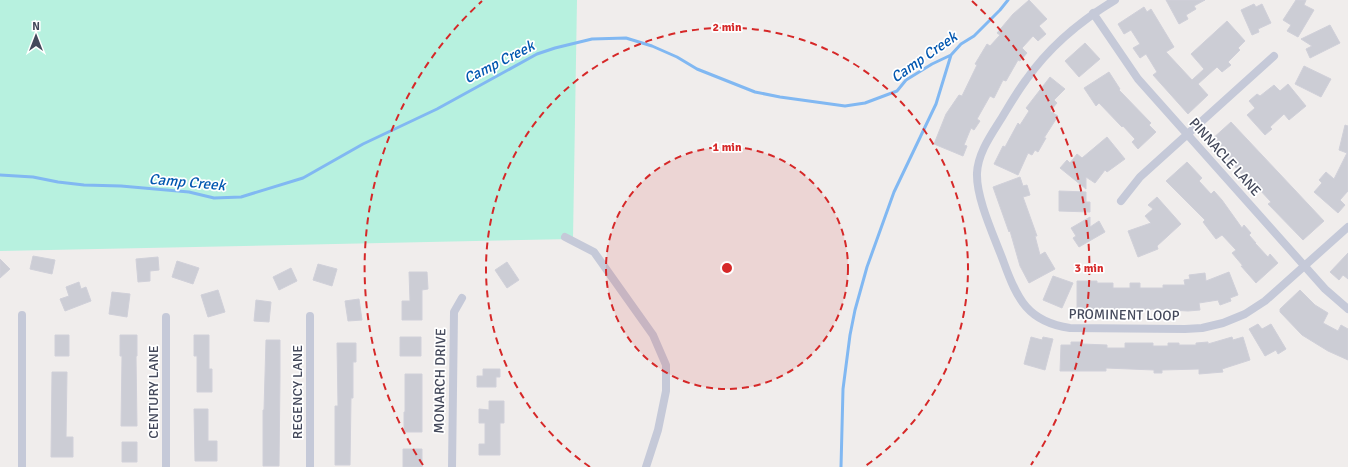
<svg xmlns="http://www.w3.org/2000/svg" width="1348" height="467" viewBox="0 0 1348 467" font-family="Signika,sans-serif">
  <rect width="100%" height="100%" fill="#f0edec"/>
  <path fill="#b7f1df" d="M0,0H577L573,239L0,251Z"/>
  <g fill="none" stroke-linecap="round" stroke-linejoin="round">
    <path stroke="#81b8f2" stroke-width="3" d="M0,175L33,177L58,182L84,185L121,186L189,192L214,198L241,197L303,178L363,144L437,109L537,54L555,48L592,39L626,38L652,46L677,57L697,69L755,92L780,97L845,106L865,103L897,91L906,80L932,64L951,55L961,44L974,36L1000,10L1008,0
      M841,467L843,389L850,335L855,310L867,267L894,192L936,104L951,55"/>
  </g>
  <path fill="#cccdd5" stroke="#d0d0d9" d="M1029,0L1047,19L1039,26L1046,34L1038,41L1033,36L1022,48L1027,53L1020,61L1018,60L1006,81L1003,80L994,98L990,96L977,119L980,121L974,130L971,128L964,145L967,146L963,156L934,144L946,114L959,95L962,96L977,65L975,64L987,44L990,46L1000,35L997,33L1013,14Z
    M1166,0H1205L1194,6L1196,9L1186,15L1188,19L1179,24Z
    M1296,0H1306L1304,5L1314,10L1298,37L1287,31L1291,25L1283,20Z
    M1254,4L1256,7L1262,4L1271,23L1258,29L1259,32L1252,35L1241,10Z
    M1144,7L1147,12L1151,9L1174,47L1166,52L1192,80L1204,69L1191,54L1227,21L1245,41L1238,48L1240,50L1228,62L1231,65L1222,72L1217,67L1198,84L1208,95L1188,114L1153,75L1157,72L1146,54L1140,58L1133,48L1140,44L1131,30L1124,34L1118,24Z
    M1330,25L1340,43L1310,58L1306,49L1312,46L1301,39Z
    M1085,43L1100,59L1079,77L1065,61Z
    M1304,66L1331,79L1321,97L1295,84Z
    M1109,72L1120,89L1119,90L1151,123L1149,125L1156,132L1138,149L1132,142L1135,139L1123,126L1122,127L1099,103L1096,106L1084,88Z
    M1050,77L1065,89L1054,100L1057,103L1050,111L1058,116L1044,138H1046L1038,152L1035,150L1032,155L1028,153L1018,175L994,164L1003,146L1005,147L1018,123L1020,125L1029,111L1026,108Z
    M1288,84L1306,106L1289,120L1284,114L1270,127L1272,129L1265,135L1247,115L1255,108L1249,101L1257,94L1260,96L1274,85L1280,91Z
    M1231,122L1324,221L1303,240L1268,204L1271,202L1259,189L1257,191L1211,140Z
    M1345,125L1348,126V191L1340,200L1345,205L1338,213L1314,192L1322,183L1319,180L1326,172L1334,179L1347,153L1339,150Z
    M1107,137L1125,159L1107,172L1105,170L1095,183L1086,177V189L1060,168L1067,160L1070,163L1077,154L1082,158Z
    M1187,162L1202,178L1199,181L1211,194L1214,191L1222,200L1242,228L1244,225L1251,233L1249,235L1256,243H1255L1268,257L1270,254L1278,263L1256,283L1241,266H1243L1232,253L1236,250L1222,235L1216,239L1203,222L1205,220L1166,181Z
    M1020,177L1023,186L1027,185L1030,195L1023,197L1037,236H1035L1040,255L1045,252L1055,269L1029,283L1020,266L1010,231L1009,232L993,187Z
    M1059,191L1086,192V202H1090V212L1059,211Z
    M1157,197L1181,224L1157,246L1158,249L1138,257L1128,231L1151,223L1145,216L1153,209L1148,205Z
    M1090,217V227L1099,221L1105,232L1079,247L1073,238L1076,236L1071,228Z
    M1348,253V279L1343,275L1339,280L1330,272Z
    M33,256L55,260L52,274L30,269Z
    M158,257L159,270L150,271V281L138,282L136,259Z
    M0,259L10,269L0,278Z
    M177,261L199,268L193,284L172,277Z
    M507,262L519,280L507,288L495,270Z
    M318,264L337,269L332,286L313,280Z
    M291,268L297,281L279,290L273,277Z
    M409,272H427L428,289L422,290V320H402V301H410Z
    M1229,272L1238,295L1230,298L1231,301L1220,305L1218,300L1199,303L1200,310L1188,311L1151,309V310H1114V308H1097V310H1077V281H1097V283H1113V288H1130V283H1140V288H1163V285H1185L1184,280L1190,279L1189,275L1205,273L1206,281Z
    M1053,276L1073,283L1062,308L1043,300Z
    M79,282L81,289L86,287L91,301L65,311L60,299L69,296L66,287Z
    M218,290L225,312L208,317L201,295Z
    M1300,290L1315,305L1328,313L1323,323L1338,331L1341,325L1348,329V360L1328,351L1302,335L1280,312V309Z
    M112,292L130,294L127,317L109,314Z
    M359,299L362,320L348,321L345,301Z
    M256,300L271,302L269,322L254,321Z
    M1258,324L1262,329L1271,324L1286,349L1278,354L1276,350L1265,356L1249,329Z
    M55,335H69V356H55Z
    M120,335H137V356H136L137,426H121L122,356H120Z
    M194,335H209V369H212V392H197V356H194Z
    M400,337H421V356H400Z
    M1031,337L1042,340L1043,337L1053,339L1045,370L1024,364Z
    M1232,337L1233,340L1243,337L1250,360L1222,369L1223,372L1199,374V369L1162,370V373H1154V370L1106,368V371H1060L1061,345H1071V342H1082V344L1107,345V348H1125V343H1153V346H1168V343H1179V345H1196V343L1208,342V344Z
    M266,340H280V376L279,466H263V410H264Z
    M337,343H356V362H353V398H351L350,465H335V406H338Z
    M483,369H500V377H496V387H477V376H483Z
    M52,372H67L66,437H73V457H51Z
    M405,374H422V432H404V412H405Z
    M489,401H504V423H500V455H479V444H485V423H479V409L489,410Z
    M194,409H208V441H217V461H195Z
    M122,442H137V462H122Z
    M403,449H422V467H403Z"/>
  <g fill="none" stroke-linecap="round" stroke-linejoin="round">
    <path stroke="#c5c9d8" stroke-width="8" d="M1115,0C1080,21 1049,47 1026,80C1017,92 1009,106 1001,119C991,135 978,153 977,173C976,199 995,238 1004,263C1017,299 1028,322 1070,328L1185,329L1202,328L1223,323L1245,314L1265,301L1348,227
      M1093,13L1138,79L1325,289L1348,309
      M1121,201L1140,177L1274,56
      M565,237L594,252L653,335L666,365V391L658,430L646,467
      M22,315V467
      M166,467V317
      M310,467V316
      M452,467L454,312L462,298"/>
  </g>
  <circle cx="727" cy="268" r="121" fill="#d62828" fill-opacity=".12"/>
  <g fill="none" stroke="#d62828" stroke-width="2" stroke-dasharray="7 5">
    <circle cx="727" cy="268" r="121"/>
    <path d="M590 467A241 241 0 1 1 864 467"/>
    <path d="M423 465A362 362 0 0 1 482 1M972 1A362 362 0 0 1 1031 465"/>
  </g>
  <g text-anchor="middle" dominant-baseline="central" stroke-width="3.5" stroke-linejoin="round" paint-order="stroke">
    <g font-size="14" fill="#44495b" stroke="#fff">
      <text transform="translate(1225 157) rotate(48)">PINNACLE LANE</text>
      <text transform="translate(1124 315) rotate(1)">PROMINENT LOOP</text>
      <text transform="translate(440 381) rotate(-89)">MONARCH DRIVE</text>
      <text transform="translate(153 392) rotate(-90)">CENTURY LANE</text>
      <text transform="translate(297 392) rotate(-90)">REGENCY LANE</text>
    </g>
    <g font-size="15" font-style="italic" fill="#0257b0" stroke="#fff">
      <text transform="translate(924 57) rotate(-35)">Camp Creek</text>
      <text transform="translate(499 62) rotate(-27)">Camp Creek</text>
      <text transform="translate(187 182) rotate(5)">Camp Creek</text>
    </g>
  </g>
  <circle cx="727" cy="268" r="6" fill="#d62828" stroke="#fff" stroke-width="2"/>
  <g font-size="12" text-anchor="middle" font-weight="bold" fill="#d62828" stroke="#fff" stroke-width="3.5" stroke-linejoin="round" paint-order="stroke">
    <text x="727" y="31">2 min</text>
    <text x="727" y="151">1 min</text>
    <text x="1089" y="272">3 min</text>
  </g>
  <g transform="translate(36 36)" stroke="#ffffff" stroke-width="3" paint-order="stroke">
  <path d="M0-3L7 15L0 10L-7 15Z" fill="#44495b"/>
  <text y="-6" font-size="11" font-weight="bold" text-anchor="middle" fill="#44495b">N</text>
  </g>
</svg>
